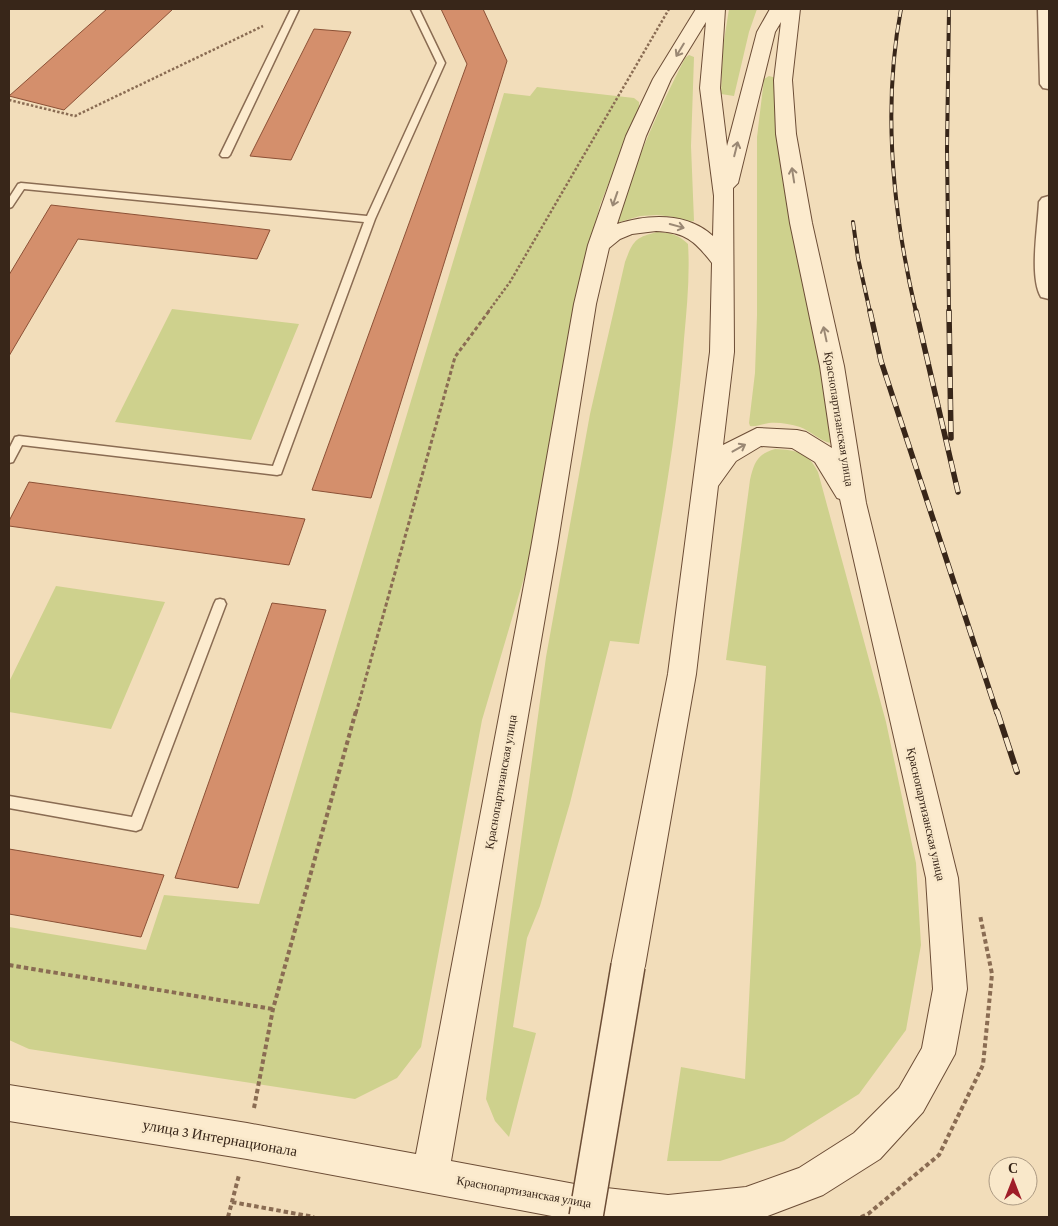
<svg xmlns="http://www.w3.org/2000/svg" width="1058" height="1226" viewBox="0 0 1058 1226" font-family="'Crimson Pro',serif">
  <rect width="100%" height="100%" fill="#f2ddba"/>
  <path fill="#ced18d" d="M729,9H757L749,32L734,96L721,94L723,47Z
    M689,55L694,57L691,146L694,221L686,222L674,217L657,215L640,216L620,222L617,220C634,164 658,111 685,58Z
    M769,76L776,78L835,439L831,443C819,441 811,431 800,427C790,424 779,422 769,423C762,424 756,427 750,426L749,423L755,373L757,315V137L764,79Z
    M537,87L634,98L639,102V107L600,205L577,303L531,554L482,720L421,1047L397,1078L355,1099L29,1049L9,1040V927L146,950L164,895L259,904L504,93L530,96Z
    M658,232C671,233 679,235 688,244C690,275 687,307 684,339C677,441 657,543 639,644L610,641L570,803L540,906L527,938L513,1027L536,1033L509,1137L495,1121L486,1099L546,657L590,414L625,262C633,241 635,237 658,232Z
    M172,309L299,324L251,440L115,422Z
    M775,449C796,450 808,452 818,472L886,722L916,863L921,945L906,1030L859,1094L784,1141L720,1161H667L681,1067L745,1079L766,666L726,660L750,480C754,463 757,454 775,449Z
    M56,586L165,602L111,729L9,712V682Z"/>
  <path fill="#d48f6c" stroke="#8c5136" d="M107,9H173L64,110L9,96Z
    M441,9H483L507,61L371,498L312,490L467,64Z
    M314,29L351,32L291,160L250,156Z
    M51,205L270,230L257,259L78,239L9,356V275Z
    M29,482L305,519L289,565L9,526V521Z
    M272,603L326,610L238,888L175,878Z
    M9,849L164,875L141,937L9,914Z"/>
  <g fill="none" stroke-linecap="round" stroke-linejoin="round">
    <defs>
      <path id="service" d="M291,9H299L230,155L228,157H222L220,155Z
        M411,9H419L445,63L375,219L281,474L277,475L22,445L13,462L9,463V449L15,437L19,436L273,466L364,222L24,189L12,207L9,208V198L18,184L21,183L367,216L437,63Z
        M220,599L224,600L226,604L141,829L136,831L9,808V796L132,817L214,604L216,600Z"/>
      <path id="minor" d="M1038,9H1049V89L1043,88L1040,84Z
        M1049,196V299L1041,297C1029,277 1038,226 1039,202L1042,198Z"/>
      <path id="secondary" d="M696,9H725L720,88L727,146L757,32L770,9H800L792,80L796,134L812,223L844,366L866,503L958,878L967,989L955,1054L923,1112L880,1159L823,1195L765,1217H557L247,1159L9,1121V1085L247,1123L416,1154L531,548L574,304L588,245L626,136L653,79ZM706,22L700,88L714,196L713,236C687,212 648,214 617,224L646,136L671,79ZM781,22L774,80L776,134L790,223L820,366L832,448L806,432L797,430L757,428L723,445L734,352L733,188L738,183L775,32ZM656,231C685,232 695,241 712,263L710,352L668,674L611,966L616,978L628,983L640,978L645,966L696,674L718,486L736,461L761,446L792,448L815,462L837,498L840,499L926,878L933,989L922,1048L899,1088L854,1133L799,1168L746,1187L668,1195L580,1185L451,1161L557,548L596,304L609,248L620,239L632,234Z"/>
    </defs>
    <use href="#service" stroke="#8a6c53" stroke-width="3"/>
    <use href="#minor" stroke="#8a6c53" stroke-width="3"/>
    <use href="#secondary" stroke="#6c4d36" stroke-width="2"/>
    <path stroke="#8a6c53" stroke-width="2.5" stroke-dasharray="2.5 2" stroke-linecap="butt" d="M9,100L75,116L263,26
      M488,312L510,282L669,9"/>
    <path stroke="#8a6c53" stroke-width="3" stroke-dasharray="4 2.5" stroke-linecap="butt" d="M356,713L455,357L489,311"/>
    <path stroke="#8a6c53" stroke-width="4" stroke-dasharray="4.5 3" stroke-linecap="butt" d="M9,965L273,1009
      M254,1108L273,1009L356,711
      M232,1202L314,1217
      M228,1217L239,1175
      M861,1217L868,1214L939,1155L983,1065L992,974L980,915"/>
    <use href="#service" fill="#fcebce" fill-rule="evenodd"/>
    <use href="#minor" fill="#fcebce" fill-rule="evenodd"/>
    <use href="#secondary" fill="#fcebce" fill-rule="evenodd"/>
    <defs>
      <path id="rail-far2" d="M901,9C882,109 893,214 916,312
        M949,9L947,149L949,312
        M853,222L858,258L870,312"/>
      <path id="rail-far1" d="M870,311L881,361L997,713
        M916,311L958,492
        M949,311L951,438"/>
      <path id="rail" d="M997,711L1017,772"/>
    </defs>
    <use href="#rail-far2" stroke="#382619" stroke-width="4"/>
    <use href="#rail-far1" stroke="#382619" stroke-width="5.5"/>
    <use href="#rail" stroke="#382619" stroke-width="6"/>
    <use href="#rail-far2" stroke="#f9e8ca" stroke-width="2.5" stroke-dasharray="8" stroke-linecap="butt"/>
    <use href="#rail-far1" stroke="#f9e8ca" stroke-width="4" stroke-dasharray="11" stroke-linecap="butt"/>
    <use href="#rail" stroke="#f9e8ca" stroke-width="4.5" stroke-dasharray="14" stroke-linecap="butt"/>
    <defs>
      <path id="secondary-bridge" d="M586,1217L628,966"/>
    </defs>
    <use href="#secondary-bridge" stroke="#6c4d36" stroke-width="36" stroke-linecap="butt"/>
    <use href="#secondary-bridge" stroke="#fcebce" stroke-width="33"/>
  </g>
  <defs><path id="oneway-shaft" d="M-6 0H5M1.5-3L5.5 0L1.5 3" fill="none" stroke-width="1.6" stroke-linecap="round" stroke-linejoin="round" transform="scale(1.25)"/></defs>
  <g stroke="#9a8874">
    <use href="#oneway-shaft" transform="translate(680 50) rotate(121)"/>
    <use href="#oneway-shaft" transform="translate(736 149) rotate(-76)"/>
    <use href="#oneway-shaft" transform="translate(793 175) rotate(-99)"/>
    <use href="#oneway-shaft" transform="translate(615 199) rotate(109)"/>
    <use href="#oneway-shaft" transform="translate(677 226) rotate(15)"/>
    <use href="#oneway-shaft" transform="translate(825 334) rotate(-102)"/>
    <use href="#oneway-shaft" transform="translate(739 448) rotate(-29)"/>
  </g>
  <g text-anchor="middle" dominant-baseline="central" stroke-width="5" stroke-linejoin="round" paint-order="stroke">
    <g font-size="12" fill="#382619" stroke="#f9e8ca">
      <text transform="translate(839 419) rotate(81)">Краснопартизанская улица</text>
      <text transform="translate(501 782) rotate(-80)">Краснопартизанская улица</text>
      <text transform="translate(926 814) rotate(77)">Краснопартизанская улица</text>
      <text transform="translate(524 1192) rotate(10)">Краснопартизанская улица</text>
    </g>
    <g font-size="15" fill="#382619" stroke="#f9e8ca">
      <text transform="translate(220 1138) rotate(10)">улица 3 Интернационала</text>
    </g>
  </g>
  <rect width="1058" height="1226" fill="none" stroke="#382619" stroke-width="20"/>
  <g transform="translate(1013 1181)"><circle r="24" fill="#f9e8ca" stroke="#ac9a83"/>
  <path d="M0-4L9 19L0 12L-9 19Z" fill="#9f1d28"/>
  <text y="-8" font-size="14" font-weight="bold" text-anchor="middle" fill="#382619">С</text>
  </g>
</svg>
